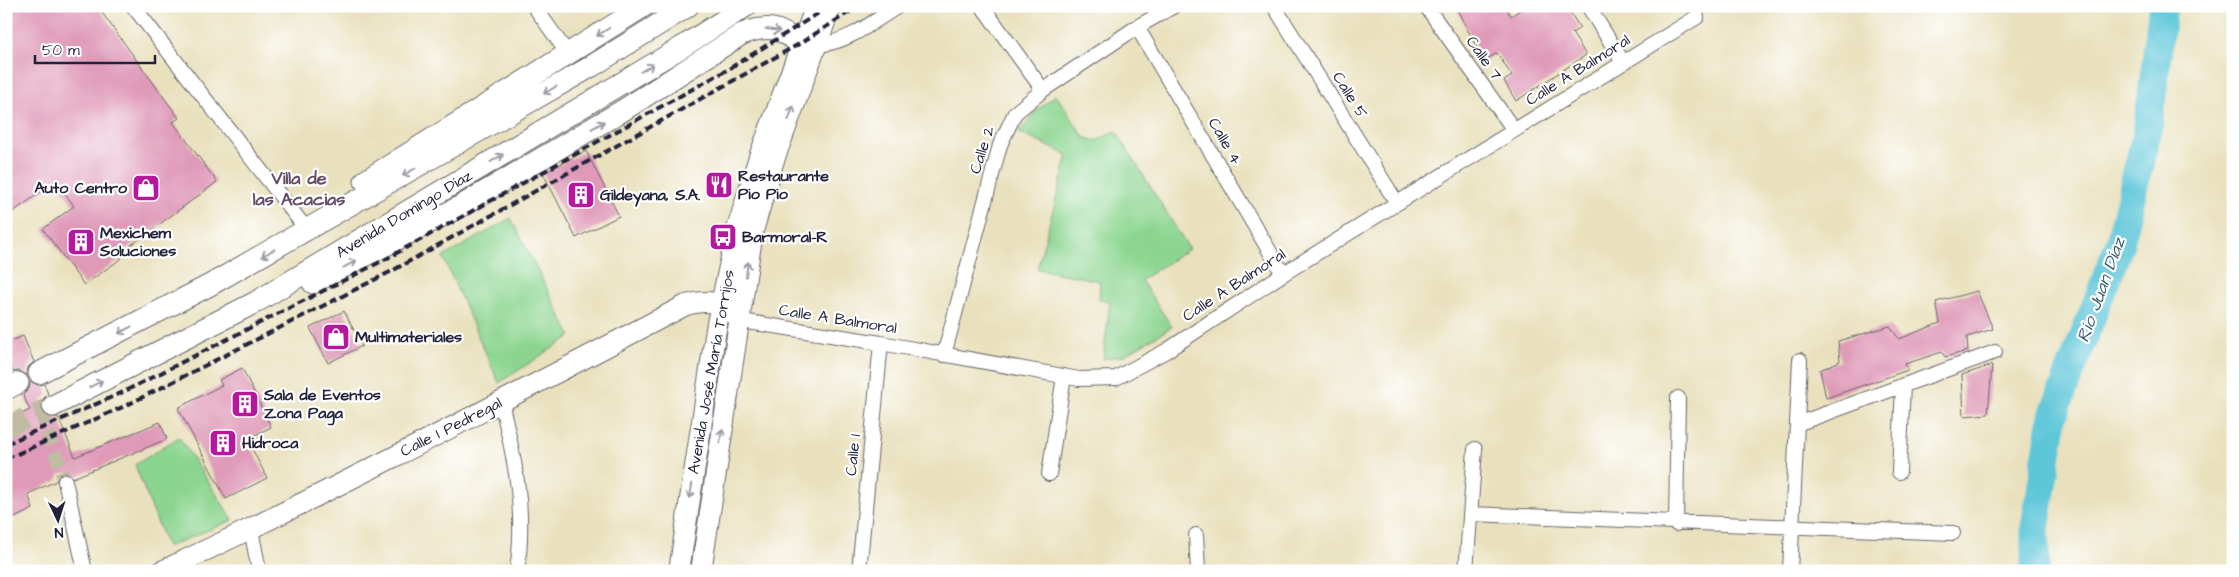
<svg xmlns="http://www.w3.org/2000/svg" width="2239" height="577" viewBox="0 0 2239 577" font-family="'Architects Daughter',sans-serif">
  <rect width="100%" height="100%" fill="#fff"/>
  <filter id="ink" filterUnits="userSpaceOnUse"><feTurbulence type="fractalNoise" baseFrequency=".02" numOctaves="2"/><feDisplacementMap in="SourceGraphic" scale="10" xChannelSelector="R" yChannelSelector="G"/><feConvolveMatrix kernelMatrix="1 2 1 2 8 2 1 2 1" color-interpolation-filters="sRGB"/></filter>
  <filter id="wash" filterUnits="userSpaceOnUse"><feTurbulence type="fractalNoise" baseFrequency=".0096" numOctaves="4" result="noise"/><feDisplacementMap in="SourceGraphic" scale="20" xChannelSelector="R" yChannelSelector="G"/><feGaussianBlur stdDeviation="1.12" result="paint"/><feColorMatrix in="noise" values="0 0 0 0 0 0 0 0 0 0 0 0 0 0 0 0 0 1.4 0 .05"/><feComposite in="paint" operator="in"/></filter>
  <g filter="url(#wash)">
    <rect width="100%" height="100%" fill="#e9e1be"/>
    <path fill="#8cd590" stroke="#577c66" d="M1056,95L1084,137L1096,141L1116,131L1189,249L1141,280L1172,327L1124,355L1103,359L1110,302L1099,300L1100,281L1037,269L1068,155L1019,133L1036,111Z
      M511,218L571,336L499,383L443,257Z
      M179,437L233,520L167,547L135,465Z"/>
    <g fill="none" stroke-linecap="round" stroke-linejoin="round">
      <path stroke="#5dc6d9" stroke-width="29" d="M2035,571V528L2053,416L2120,243L2148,127L2163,6"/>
    </g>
    <g id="blocks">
      <path fill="#df9ab8" d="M6,6H97L179,118L173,122L217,182L119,254L122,258L84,285L43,229L74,206L56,181L6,217Z
        M1455,6H1505L1511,16L1526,6H1566L1580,28L1572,33L1586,55L1516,101L1504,81L1512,76L1497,53L1484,61Z
        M586,151L619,216L576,238L543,173Z
        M1977,291L1993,329L1967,337L1968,351L1945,357L1942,352L1905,364L1908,370L1826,398L1820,370L1840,361L1838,341L1890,326L1899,339L1940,323L1936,302Z
        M344,311L362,346L328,363L310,328Z
        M23,336L34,362L28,367L27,375L19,371L13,372L6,356V343Z
        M1992,365L1988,414L1964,416L1962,375Z
        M242,368L271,427L247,439L267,478L226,499L178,408L222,385L219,380Z
        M30,381L38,385L44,384L48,394L42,400V411L47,417H58L75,457L160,422L167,439L73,478L68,473H63L59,475L56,481L28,494L33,509L6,522V421L30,410L23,395L29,389Z"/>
    </g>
  </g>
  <g filter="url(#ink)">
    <use href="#blocks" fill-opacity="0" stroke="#686569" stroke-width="1"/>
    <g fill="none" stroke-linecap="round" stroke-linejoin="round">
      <path stroke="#c1bba4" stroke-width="14" stroke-dasharray="14 7" stroke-linecap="butt" d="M41,412L65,481"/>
      <path stroke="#c1bba4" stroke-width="21" stroke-dasharray="21 11" stroke-linecap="butt" d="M6,427L53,406"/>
      <defs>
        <path id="street" d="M133,6L307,230
          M534,6L568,54
          M982,6L1043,90
          M1274,6L1397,203
          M1426,6L1514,130
          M1588,6L1623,62
          M1137,27L1283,274
          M816,45C846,44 873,22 898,6
          M739,317L748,322L881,343L1079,379L1116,378L1166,351L1283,274L1697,17
          M944,355L1000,145L1015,113L1043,90L1137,27L1174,6
          M501,402C515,459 526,512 517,571
          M1797,424L1995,352
          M1899,472L1903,385
          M1049,474L1064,376
          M65,481L85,571
          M1471,514L1953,533
          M1676,524L1678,398
          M251,529L259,571
          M1196,535L1198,571
          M859,571L881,343
          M1466,571L1475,449
          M1790,571L1800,360"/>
        <path id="secondary" d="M162,571C339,488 512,396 686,305C711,298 718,303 739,317
          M679,571L717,323L737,229L759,157L816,6
          M701,571L753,231L774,160L831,6"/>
        <path id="primary" d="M365,181L644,6
          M313,283L461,206L625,109L742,34C768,24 780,27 801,45
          M39,373L210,285L592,66L688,6
          M6,389L18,383
          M53,406L256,302L682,47L746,6"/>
      </defs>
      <use href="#street" stroke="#686569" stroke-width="16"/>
      <use href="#secondary" stroke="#686569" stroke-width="22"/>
      <use href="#primary" stroke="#686569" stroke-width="23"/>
      <use href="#street" stroke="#fff" stroke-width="14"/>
      <use href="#secondary" stroke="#fff" stroke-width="20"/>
      <use href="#primary" stroke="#fff" stroke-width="21"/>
      <path stroke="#22223b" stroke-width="4" stroke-dasharray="8 4" stroke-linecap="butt" d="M6,444L121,393L384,260L727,70L830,6
        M6,459L127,405L390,272L799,44L859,6"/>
    </g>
    <defs><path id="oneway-shaft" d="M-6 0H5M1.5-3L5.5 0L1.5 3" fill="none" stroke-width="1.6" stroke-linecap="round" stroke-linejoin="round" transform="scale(1.25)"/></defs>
    <g stroke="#9c9ca7">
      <use href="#oneway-shaft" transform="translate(773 30) rotate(10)"/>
      <use href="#oneway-shaft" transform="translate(603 32) rotate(148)"/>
      <use href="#oneway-shaft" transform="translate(647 68) rotate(-30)"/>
      <use href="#oneway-shaft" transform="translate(550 90) rotate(150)"/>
      <use href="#oneway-shaft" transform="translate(791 113) rotate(-70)"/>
      <use href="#oneway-shaft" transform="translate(598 125) rotate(-31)"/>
      <use href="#oneway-shaft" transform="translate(497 158) rotate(-31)"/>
      <use href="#oneway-shaft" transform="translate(409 172) rotate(150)"/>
      <use href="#oneway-shaft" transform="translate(268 253) rotate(150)"/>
      <use href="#oneway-shaft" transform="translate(350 264) rotate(-28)"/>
      <use href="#oneway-shaft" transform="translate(747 269) rotate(-81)"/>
      <use href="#oneway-shaft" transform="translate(125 330) rotate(152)"/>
      <use href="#oneway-shaft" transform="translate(96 384) rotate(-27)"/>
      <use href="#oneway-shaft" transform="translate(721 436) rotate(-81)"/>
      <use href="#oneway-shaft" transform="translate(691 491) rotate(99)"/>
    </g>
  </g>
  <defs>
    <symbol id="restaurant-square" viewBox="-11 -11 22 22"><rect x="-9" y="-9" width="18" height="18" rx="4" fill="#b5179e" stroke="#fff"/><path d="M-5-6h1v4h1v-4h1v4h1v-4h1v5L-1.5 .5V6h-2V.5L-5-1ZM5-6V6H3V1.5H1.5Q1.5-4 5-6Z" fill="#fff"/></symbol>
    <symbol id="shop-square" viewBox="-11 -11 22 22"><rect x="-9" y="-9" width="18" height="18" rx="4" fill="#b5179e" stroke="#fff"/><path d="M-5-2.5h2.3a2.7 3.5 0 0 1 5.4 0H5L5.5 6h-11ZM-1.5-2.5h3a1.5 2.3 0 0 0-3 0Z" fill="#fff"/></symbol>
    <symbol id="building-square" viewBox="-11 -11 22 22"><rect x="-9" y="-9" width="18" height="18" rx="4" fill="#b5179e" stroke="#fff"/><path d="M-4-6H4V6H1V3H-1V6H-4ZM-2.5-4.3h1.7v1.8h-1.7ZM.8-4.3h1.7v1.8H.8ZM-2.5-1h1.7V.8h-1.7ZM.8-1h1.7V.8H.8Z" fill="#fff"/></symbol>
    <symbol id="bus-square" viewBox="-11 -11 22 22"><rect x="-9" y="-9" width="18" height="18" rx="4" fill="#b5179e" stroke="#fff"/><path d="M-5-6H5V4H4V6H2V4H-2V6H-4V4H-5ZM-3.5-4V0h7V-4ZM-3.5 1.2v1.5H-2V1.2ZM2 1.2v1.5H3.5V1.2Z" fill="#fff"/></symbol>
  </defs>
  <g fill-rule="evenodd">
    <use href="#restaurant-square" x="703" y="169" width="32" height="32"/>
    <use href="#shop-square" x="130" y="172" width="32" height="32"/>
    <use href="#building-square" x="565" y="179" width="32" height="32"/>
    <use href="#bus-square" x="707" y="221" width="32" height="32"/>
    <use href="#building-square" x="65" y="226" width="32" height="32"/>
    <use href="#shop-square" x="320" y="321" width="32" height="32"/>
    <use href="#building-square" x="229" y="388" width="32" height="32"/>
    <use href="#building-square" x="207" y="427" width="32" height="32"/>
  </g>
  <g text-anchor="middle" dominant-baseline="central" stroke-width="4.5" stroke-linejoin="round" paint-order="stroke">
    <g font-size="16" fill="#22223b" stroke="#fff">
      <text transform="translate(1484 58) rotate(55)">Calle 7</text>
      <text transform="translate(1578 70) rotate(-32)">Calle A Balmoral</text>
      <text transform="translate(1350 95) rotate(58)">Calle 5</text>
      <text transform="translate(1225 141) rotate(60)">Calle 4</text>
      <text transform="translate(982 150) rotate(-72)">Calle 2</text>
      <text transform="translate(404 214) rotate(-31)">Avenida Domingo Díaz</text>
      <text transform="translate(1234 285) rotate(-33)">Calle A Balmoral</text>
      <text transform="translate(838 319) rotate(9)">Calle A Balmoral</text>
      <text transform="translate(711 372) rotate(-80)">Avenida José María Torrijos</text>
      <text transform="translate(451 427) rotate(-27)">Calle 1 Pedregal</text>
      <text transform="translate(853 455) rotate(-84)">Calle 1</text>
    </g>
    <g font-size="16" font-weight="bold" fill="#22223b" stroke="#fff" text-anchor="start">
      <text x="738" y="176">Restaurante<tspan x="738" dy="18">Pio Pio</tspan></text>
      <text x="127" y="188" text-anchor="end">Auto Centro</text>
      <text x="600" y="195">Gildeyana, S.A.</text>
      <text x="100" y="233">Mexichem<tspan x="100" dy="18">Soluciones</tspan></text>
      <text x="742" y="237">Barmoral-R</text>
      <text x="355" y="337">Multimateriales</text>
      <text x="264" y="395">Sala de Eventos<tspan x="264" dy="18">Zona Paga</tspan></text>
      <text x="242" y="443">Hidroca</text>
    </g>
    <g font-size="18" font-weight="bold" fill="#644c67" stroke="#fff">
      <text x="299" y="178">Villa de<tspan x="299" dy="21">las Acacias</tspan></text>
    </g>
    <g font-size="18" font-style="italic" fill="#375b72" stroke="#fff">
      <text transform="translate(2101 290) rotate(-70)">Río Juan Díaz</text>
    </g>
  </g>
  <rect width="2239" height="577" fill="none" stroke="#fff" stroke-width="25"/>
  <g transform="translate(58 520) rotate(176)" stroke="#ffffff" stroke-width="4" paint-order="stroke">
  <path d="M0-4L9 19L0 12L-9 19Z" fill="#22223b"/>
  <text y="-8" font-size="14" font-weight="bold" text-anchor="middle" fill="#22223b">N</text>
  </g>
  <path d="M35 55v8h120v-8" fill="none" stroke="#22223b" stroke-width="2.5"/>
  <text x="42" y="55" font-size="15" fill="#22223b" stroke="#ffffff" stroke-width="4" paint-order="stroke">50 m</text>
</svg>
